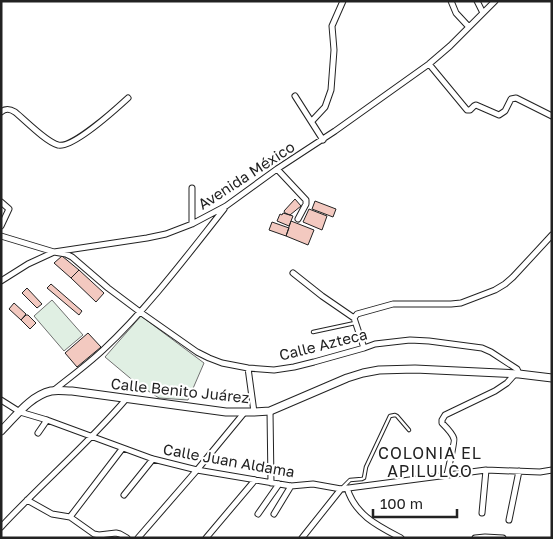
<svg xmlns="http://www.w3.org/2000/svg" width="553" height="539" viewBox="0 0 553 539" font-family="'Golos Text',sans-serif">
  <rect width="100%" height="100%" fill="#fff"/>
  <path fill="#e0efe3" stroke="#6f6f6f" d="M52,300L83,335L64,351L34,316Z
    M141,316L204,363L188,400L159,398L136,383L105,357Z"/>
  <path fill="#f3c9c0" stroke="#222" d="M295,199L301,206L290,215L285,213L284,211Z
    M315,201L336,209L333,217L312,209Z
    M309,209L327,216L322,230L303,222Z
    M283,213L293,216L289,226L277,221L280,214L282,215Z
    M291,221L314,230L308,245L286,236Z
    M272,222L289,228L286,236L269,230Z
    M62,256L79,270L71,278L54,263Z
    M79,270L104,293L96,302L71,278Z
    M51,284L82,311L79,315L47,288Z
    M27,288L42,304L37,308L22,293Z
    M14,303L26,314L21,320L9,309Z
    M26,315H28L36,323L30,329L21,320Z
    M88,333L101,347L77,367L65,353Z"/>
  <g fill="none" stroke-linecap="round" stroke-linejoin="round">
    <defs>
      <path id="lane" d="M313,332L355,323
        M342,488L350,480L362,479L364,478L366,467L390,416L395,415L397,416L409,430"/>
      <path id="street" d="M451,1L456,13L469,27
        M477,1L483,13
        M429,64L467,110H470L474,106L476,105L499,115L505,111L511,99L516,98L552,116
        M295,96L323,140
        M1,112C6,108 10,109 15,112C25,120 46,142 58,145C72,149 116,109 128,98
        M312,121L325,107L331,90L334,50L332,26L343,1
        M277,169L306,200V204L298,219
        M1,202L9,209L1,226
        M192,224V188
        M1,236L54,252L66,254L72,257L108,288L140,312L197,352L209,358L222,363L248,368L274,370L294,367L314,362L364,348L375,344L410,340L429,341L482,348L491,352L517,369L519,374
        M293,273L322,296L354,318
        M1,281L28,264L54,252L147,238L166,234L192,224L226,206L277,169L335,131L429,64L450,46L495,1
        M364,348L354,318L357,314L393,304H451L461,303L495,290L505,284L513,277L552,235
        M248,368L254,412
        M53,391C69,378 87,365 103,350C148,308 186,257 224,209
        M1,400L20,412L47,420L153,459L197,470L291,486L313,484L341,489L486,470L540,472L552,470
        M270,411L271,483
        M38,433L47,420
        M447,475C448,470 455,441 454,439C453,434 446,427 442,423V420L445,415L495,391L507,383L515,374
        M347,488C355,515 378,526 401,538
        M124,495L153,459
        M27,500L52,514L70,517L94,534L99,535L116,533L120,534L127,538
        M482,513L486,470
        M258,514L279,484
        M274,514L291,486
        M70,517L122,449
        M509,520L519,471
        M1,527C42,483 88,444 127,398
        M138,538L197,470L244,413
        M206,538L255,480
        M302,538L341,489
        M475,538L485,537L503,538"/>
      <path id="secondary" d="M1,431C16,416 30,396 51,391C58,390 65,391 72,391L226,412H254L270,411L347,378L363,373L379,370L415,369L519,374L552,378"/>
    </defs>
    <use href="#lane" stroke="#222" stroke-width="4.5"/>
    <use href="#street" stroke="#222" stroke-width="7"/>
    <use href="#secondary" stroke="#222" stroke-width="9"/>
    <use href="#lane" stroke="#fff" stroke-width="2.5"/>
    <use href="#street" stroke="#fff" stroke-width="5"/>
    <use href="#secondary" stroke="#fff" stroke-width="7"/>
  </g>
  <g text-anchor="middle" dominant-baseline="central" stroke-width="4" stroke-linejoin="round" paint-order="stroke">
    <g font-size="15" fill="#222" stroke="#fff">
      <text transform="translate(246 175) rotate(-33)">Avenida México</text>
      <text transform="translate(323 344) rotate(-14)">Calle Azteca</text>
      <text transform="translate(180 390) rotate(6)">Calle Benito Juárez</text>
      <text transform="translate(229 460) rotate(10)">Calle Juan Aldama</text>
    </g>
    <g font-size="16" letter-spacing="1" fill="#222" stroke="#fff">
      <text x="430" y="453">COLONIA EL<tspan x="430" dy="18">APILULCO</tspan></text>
    </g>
  </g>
  <rect width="553" height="539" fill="none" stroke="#222222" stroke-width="5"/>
  <path d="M373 509v8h84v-8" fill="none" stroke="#222222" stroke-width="2.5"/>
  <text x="380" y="509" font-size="15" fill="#222222" stroke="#ffffff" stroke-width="4" paint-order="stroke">100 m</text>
</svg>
